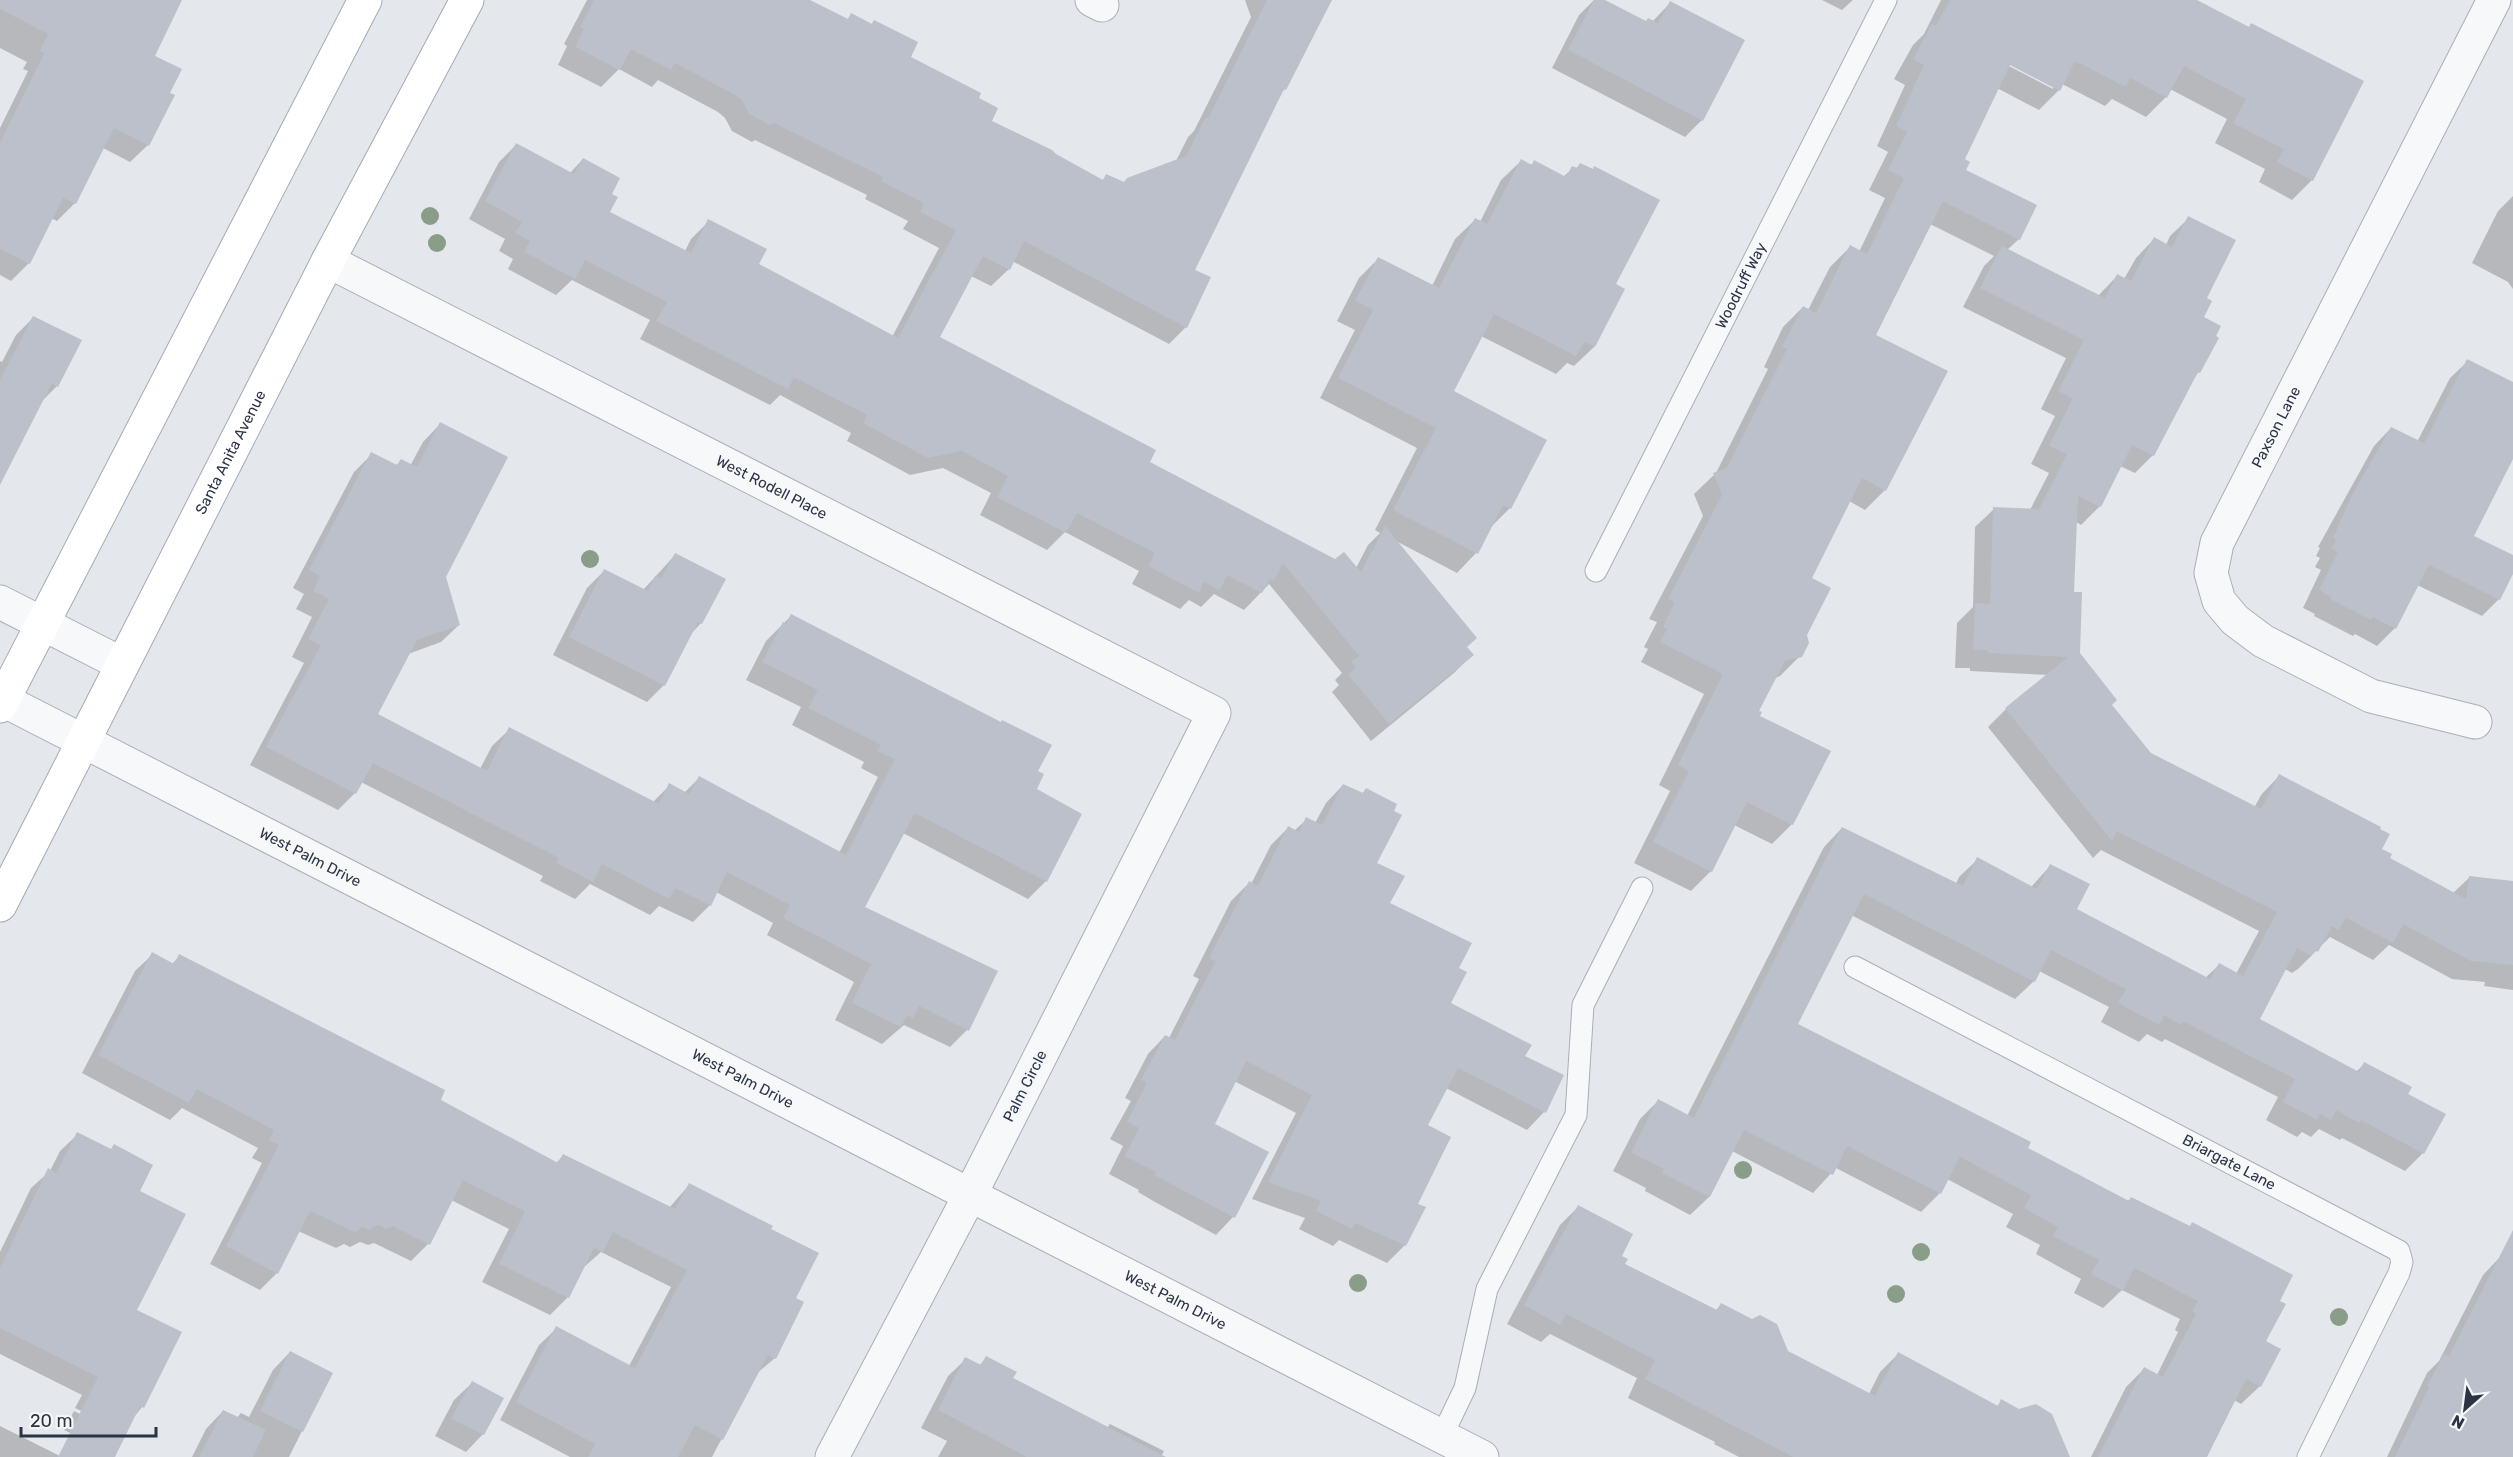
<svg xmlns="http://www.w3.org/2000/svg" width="2513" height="1457" viewBox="0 0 2513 1457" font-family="Rubik,sans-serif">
  <rect width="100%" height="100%" fill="#e4e7ec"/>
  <path fill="#0003" fill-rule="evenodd" d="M0,0H168L153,56L148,145L130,162L103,148L75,203L57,221L51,218L29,263L11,281L0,275V128L28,71L23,69L27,62L0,48Z
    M587,0H807L847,20L852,15L871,25L874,21L909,57L977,99L990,121L1102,181L1106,176L1123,184L1176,161L1188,137L1194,131L1251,17L1245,0H1330L1285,89L1280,94L1193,270L1186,327L1169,344L1012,261L1009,269L991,286L971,276L938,337L1148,463L1335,561L1356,568L1368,545L1380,533L1375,530L1417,448L1320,398L1355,330L1337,321L1359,278L1378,259L1432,286L1455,239L1475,220L1480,222L1501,180L1521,161L1530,166L1534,162L1563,177L1573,168L1575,169L1580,165L1614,285L1623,289L1594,347L1574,366L1567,363L1556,374L1481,336L1452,392L1510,508L1489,529L1476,553L1457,573L1396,541L1472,655L1454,673L1371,741L1332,692L1339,685L1335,680L1342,673L1269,584L1244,610L1214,594L1201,607L1189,600L1180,609L1132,584L1139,571L1065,532L1047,550L980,515L991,493L943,468L910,475L847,441L851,433L780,395L770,405L640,339L650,320L572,280L556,295L508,269L513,259L499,251L505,239L469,219L499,162L516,145L570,173L583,159L610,194L608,212L685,251L691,239L709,221L757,264L892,337L939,248L903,229L908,221L865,199L867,195L755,140L752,142L732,131L725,118L718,112L658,80L652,87L619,69L601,87L558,65L567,46L564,44Z
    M1594,0H1602L1646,23L1652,22L1670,3L1702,120L1685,137L1552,68L1579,15Z
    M1822,0H1853L1842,10Z
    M1941,0H2193L2312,180L2292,200L2259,182L2265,169L2215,143L2227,119L2170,89L2166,97L2146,117L2112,99L2105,106L2062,84L2059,90L2039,110L1997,88L1963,160L1964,170L2019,239L2007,250L2098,296L2117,276L2124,279L2136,258L2154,239L2166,245L2170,236L2189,218L2205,299L2199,372L2192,379L2153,455L2135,473L2120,466L2099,507L2081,525L2076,522L2073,593L2078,654L2110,705L2150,754L2254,808L2261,795L2279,776L2380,849L2388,859L2453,893L2469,878L2513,882V990L2484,986L2485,982L2452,979L2389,945L2373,960L2330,937L2298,969L2292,973L2285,969L2258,1020L2356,1072L2365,1063L2406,1095L2423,1153L2405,1171L2342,1138L2340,1140L2319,1129L2311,1137L2302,1132L2297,1137L2266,1120L2278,1097L2165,1039L2162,1042L2147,1034L2139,1042L2101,1022L2109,1007L2039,971L2034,981L2015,999L1851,915L1796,1024L2127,1202L2131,1198L2278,1302L2264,1342L2260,1386L2241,1404L2234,1400L2205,1457H2091L2126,1387L2144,1369L2157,1375L2178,1332L2175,1330L2180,1319L2122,1290L2103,1308L2074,1293L2081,1279L2036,1254L2040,1245L2006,1227L2013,1214L1947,1179L1940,1193L1921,1212L1836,1168L1813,1193L1732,1151L1709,1197L1690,1215L1645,1191L1646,1188L1613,1171L1640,1119L1658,1101L1687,1116L1824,847L1842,828L1956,884L1959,877L1978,859L2031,887L2050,866L2075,910L2205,978L2219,965L2236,974L2259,931L2101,850L2093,858L1988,727L2006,709L2049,675L1970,671V668H1955L1957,623L1973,607L1975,527L1994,509L2030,510L2049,473L2031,464L2055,416L2041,409L2066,358L1963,307L1984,266L1994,256L1930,224L1874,336L1885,490L1865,510L1849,501L1810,579L1805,635L1800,656L1780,676L1775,678L1757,711L1792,824L1772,844L1734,825L1711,871L1691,891L1634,863L1670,791L1659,785L1704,694L1641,662L1648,649L1644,647L1657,622L1649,619L1703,516L1694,494L1716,473L1768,369L1764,367L1783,327L1803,307L1808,310L1830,267L1850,247L1859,252L1885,198L1869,190L1888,152L1877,146L1905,85L1894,79L1913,45L1924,34ZM2004,60L2053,86V89L2003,63Z
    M2513,196V289L2508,282L2472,263L2498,211Z
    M33,318L57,386L40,403L0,475V361L2,362L16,335Z
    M2468,361L2513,384V456L2472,537L2513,557V571L2499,599L2482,616L2417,585L2395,628L2377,646L2355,634L2353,636L2314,616L2315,614L2303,608L2321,570L2315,567L2320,558L2316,556L2320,548L2318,547L2374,446L2391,428L2417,442L2450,378Z
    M440,424L445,577L459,625L441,642L408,654L376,714L480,769L492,746L510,729L653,802L670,785L684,793L699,778L839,853L878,777L861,768L864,762L792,725L801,707L746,680L766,641L791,616L1036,771L1035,789L1080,815L1046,881L1028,899L903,833L863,908L967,1030L950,1047L904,1025L882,1044L835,1020L854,982L767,935L773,923L716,892L710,905L693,922L659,906L650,915L590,884L575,899L540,881L543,876L361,782L355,793L338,810L250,765L304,663L292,657L312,617L296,609L304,594L293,588L354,472L372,454L395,466L401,461L410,466L423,442Z
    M675,555L701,623L690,635L664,685L647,702L553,655L587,588L604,571L643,590Z
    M1343,785L1361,794L1366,790L1375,863L1388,903L1457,969L1449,1004L1523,1057L1544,1112L1527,1130L1446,1088L1426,1126L1416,1205L1405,1245L1387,1263L1339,1240L1333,1246L1299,1229L1305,1218L1252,1199L1296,1113L1234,1081L1213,1125L1267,1153L1233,1217L1216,1235L1155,1202L1138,1192L1139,1190L1109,1174L1123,1146L1110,1139L1131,1101L1125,1098L1148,1054L1165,1036L1169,1038L1199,979L1193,976L1231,901L1249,883L1251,884L1271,845L1288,828L1294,831L1307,819L1315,823L1326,803Z
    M153,954L172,964L180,956L439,1101L556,1163L563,1156L669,1208L689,1185L769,1230L794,1299L775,1358L756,1374L712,1457H570L500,1420L539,1345L557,1328L629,1366L671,1287L601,1252L583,1268L568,1297L550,1315L482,1282L509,1229L451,1200L428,1244L411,1261L374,1243L368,1245L360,1242L350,1247L344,1244L336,1248L298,1231L277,1273L260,1290L210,1264L262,1163L252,1158L258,1148L182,1108L170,1120L82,1073L135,971Z
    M78,1134L138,1191L135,1310L180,1333L142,1407L107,1451L64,1430L74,1411L120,1434V1430L75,1408L82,1395L0,1354V1252L31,1188L50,1171L60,1151Z
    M1578,1207L1620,1257L1623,1265L1715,1311L1721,1305L1787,1352L1869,1394L1880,1372L1898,1354L1996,1407L2002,1401L2069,1457H1739L1714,1444L1715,1442L1628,1398L1637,1378L1550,1334L1541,1342L1507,1324L1560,1225Z
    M2500,1257L2513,1264V1450L2510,1457H2387L2427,1373L2439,1361L2483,1275Z
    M290,1352L331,1373L289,1457H192L206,1429L223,1411L237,1418L241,1413L249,1417L273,1370Z
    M986,1358L1011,1379L1107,1428L1110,1424L1164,1451L1161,1457H938L947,1441L921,1428L948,1376L966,1359L979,1366Z
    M472,1383L483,1434L466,1452L435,1436L454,1400Z
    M0,1426L62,1457H0Z"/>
  <path fill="#bbc0ca" d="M0,0H182L155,56L182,69L170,93L175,95L149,146L114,128L76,204L63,198L30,264L0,249V143L44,54L40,51L48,34L0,9Z
    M594,0H810L848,19L851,13L872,24L874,20L918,42L911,57L981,93L979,98L998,108L992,121L1052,150L1056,154L1103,180L1106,174L1124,182L1127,178L1186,156L1206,117L1208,119L1267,0H1332L1286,90L1284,89L1195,270L1211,277L1187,328L1024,241L1010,270L983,256L940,337L1156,450L1150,462L1335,559L1344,552L1361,572L1385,526L1477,638L1467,647L1474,655L1389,724L1348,674L1356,668L1351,662L1359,656L1283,563L1274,581L1270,579L1262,593L1227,575L1220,590L1204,582L1199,593L1148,566L1155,553L1077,513L1066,533L997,497L1008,476L962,451L928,458L863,423L867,415L794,377L788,389L656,321L667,302L585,260L575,279L524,252L530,241L515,233L522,222L485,201L516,143L574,174L583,158L620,178L612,194L618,197L610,212L691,253L708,219L767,249L759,264L898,338L956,230L920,212L924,203L881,181L883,177L774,123L770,125L749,114L742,100L735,95L675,63L671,70L631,49L620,70L575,47L584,29L580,27Z
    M1594,0H1605L1646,21L1648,18L1658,23L1670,1L1745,40L1703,121L1568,50Z
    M1950,0H2197L2249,27L2251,23L2364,81L2313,181L2277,162L2284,149L2233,123L2246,99L2184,66L2167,98L2130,78L2126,87L2075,61L2060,91L2010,65L1965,159L1970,162L1966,170L2037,205L2020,240L1943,201L1876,335L1948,371L1886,491L1862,478L1812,578L1831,588L1807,635L1809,643L1802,657L1785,661L1759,711L1762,712L1760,716L1831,751L1793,825L1747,802L1712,872L1653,842L1689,771L1678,765L1723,674L1660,642L1667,629L1663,627L1675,602L1668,599L1722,495L1713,473L1727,468L1787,349L1782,347L1803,306L1816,313L1850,245L1867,254L1904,178L1888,170L1907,132L1896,126L1924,65L1913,59L1932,23L1936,26Z
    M1521,159L1532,165L1534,160L1566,177L1572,166L1577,168L1580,163L1593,169L1594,166L1660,200L1616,284L1625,289L1595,347L1584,342L1576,356L1494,314L1454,391L1547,440L1511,509L1503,505L1478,554L1393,510L1436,428L1338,378L1373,310L1355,301L1378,257L1439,288L1475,218L1487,224Z
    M2188,216L2236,240L2207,298L2212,301L2204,317L2221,326L2216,336L2219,338L2200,373L2198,372L2154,456L2132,445L2101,507L2078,496L2074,592H2082L2080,653L2117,700L2112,705L2151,753L2261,809L2279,774L2381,827L2380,829L2390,834L2382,849L2392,854L2390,858L2466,899L2469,876L2513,881V965L2471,961L2403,924L2393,943L2346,918L2339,930L2332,926L2318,952L2315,950L2311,956L2297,948L2260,1019L2359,1072L2364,1062L2412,1087L2408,1094L2446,1114L2424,1154L2361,1120L2359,1123L2336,1110L2331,1120L2320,1114L2317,1120L2283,1102L2295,1079L2183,1021L2181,1025L2164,1015L2159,1025L2118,1003L2126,989L2051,950L2035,982L1864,894L1798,1024L2031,1142L2028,1148L2129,1201L2131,1197L2190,1226L2192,1222L2293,1275L2280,1301L2286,1304L2266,1341L2281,1349L2261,1387L2246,1379L2207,1457H2098L2144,1367L2163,1377L2196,1314L2192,1311L2198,1301L2134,1268L2123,1291L2091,1274L2099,1260L2053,1236L2058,1227L2024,1208L2031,1195L1960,1157L1941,1194L1847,1146L1833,1175L1744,1130L1710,1197L1662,1173L1664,1169L1631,1153L1658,1099L1694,1118L1842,827L1963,886L1977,857L2037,889L2050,864L2090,884L2077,909L2210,979L2219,963L2243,976L2277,912L2117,831L2112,841L2005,708L2068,657L1988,653V650H1973L1975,603L1990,604L1993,507L2039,509L2067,454L2049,446L2073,398L2058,391L2084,340L1980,288L2002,246L2105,298L2117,274L2131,281L2154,237L2172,247Z
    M33,316L82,340L58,387L52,383L0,485V380Z
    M2467,359L2513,382V459L2474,536L2513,555V574L2500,600L2429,565L2396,629L2373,617L2371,620L2330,599L2331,597L2319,590L2338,552L2331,549L2336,540L2333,538L2353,493L2391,427L2424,443Z
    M440,422L508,457L446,577L460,625L417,640L378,714L487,771L509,727L659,804L669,783L689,794L699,776L846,855L895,759L877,751L881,745L808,708L818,690L762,662L783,622L786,624L791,614L1001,722L1002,720L1052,745L1038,771L1044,774L1037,789L1082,814L1047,882L915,813L865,907L998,971L969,1031L919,1006L913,1018L907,1015L901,1027L852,1003L871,964L783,918L790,905L727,872L711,906L675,888L669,899L602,864L593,882L556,863L559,858L373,763L356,794L266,747L321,645L308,639L329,599L313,591L320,576L309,570L371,452L397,465L401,459L417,467Z
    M675,553L726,579L702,624L698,622L665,686L569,637L604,569L648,591L655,576L661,579Z
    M1343,784L1363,793L1366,788L1397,804L1394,811L1402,815L1377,863L1405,876L1390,903L1472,943L1459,968L1467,972L1451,1003L1532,1045L1525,1056L1564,1075L1546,1113L1458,1068L1428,1125L1451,1137L1418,1204L1426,1207L1406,1246L1355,1223L1352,1229L1316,1211L1321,1201L1268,1182L1312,1095L1246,1061L1215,1124L1269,1152L1235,1218L1173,1185L1154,1175L1156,1172L1125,1156L1139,1128L1127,1122L1147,1083L1141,1080L1165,1035L1175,1040L1215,962L1209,958L1249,881L1258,886L1288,826L1299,832L1306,817L1322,825Z
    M152,952L174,964L179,954L445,1090L441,1100L558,1163L563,1154L675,1209L689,1183L773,1226L771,1229L819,1253L796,1298L804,1302L776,1359L768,1355L723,1440L695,1425L678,1457H588L595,1444L516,1402L556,1326L635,1368L687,1270L613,1232L603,1252L594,1248L569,1298L499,1264L525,1211L463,1180L430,1245L393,1226L386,1229L379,1225L369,1230L362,1227L355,1232L310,1211L278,1274L226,1246L279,1145L269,1140L274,1130L197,1089L189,1103L98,1055Z
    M77,1132L111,1149L114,1144L153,1165L140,1191L186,1214L137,1310L182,1332L144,1408L140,1406L115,1457H58L98,1377L0,1328V1268L48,1168L56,1173Z
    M1578,1205L1633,1234L1622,1256L1628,1259L1625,1264L1717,1310L1721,1303L1752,1319L1760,1315L1777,1324L1788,1351L1875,1396L1898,1352L1998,1406L2001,1399L2019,1409L2036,1404L2052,1414L2070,1457H1793L1645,1379L1655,1360L1566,1314L1560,1325L1524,1305Z
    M2513,1230V1457H2395L2429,1387L2427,1386L2444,1354L2449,1356Z
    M290,1351L333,1373L303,1432L260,1411Z
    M986,1356L1017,1372L1013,1378L1166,1457H1027L938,1410L965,1357L981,1365Z
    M472,1381L504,1398L484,1435L451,1419Z
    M223,1410L266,1430L253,1457H199Z"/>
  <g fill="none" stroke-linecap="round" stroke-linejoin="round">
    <defs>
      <g id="service">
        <path id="s1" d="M1596,571L1886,0"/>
        <path id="s2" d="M1855,967L2399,1251L2402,1262L2399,1273L2308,1457"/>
        <path d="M1442,1436L1465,1388L1487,1289L1576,1115L1583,1005L1642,888"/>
      </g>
      <g id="minor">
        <path d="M1092,0L1102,5"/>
        <path id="s3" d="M328,261L1214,713L970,1195L832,1457"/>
        <path d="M0,602L122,664"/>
        <path id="s4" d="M3,700L1482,1457"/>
        <path id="s5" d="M2475,722L2371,696L2263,641L2235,620L2219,601L2211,573L2217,543L2494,0"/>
      </g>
      <g id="primary">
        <path d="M0,706L365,0"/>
        <path id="s6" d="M0,905L328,261L467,0"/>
      </g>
    </defs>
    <use href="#service" stroke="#a9aeb7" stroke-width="23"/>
    <use href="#minor" stroke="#a9aeb7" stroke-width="35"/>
    <use href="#primary" stroke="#a3abb8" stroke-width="35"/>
    <use href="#service" stroke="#f7f8fa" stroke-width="21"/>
    <use href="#minor" stroke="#f7f8fa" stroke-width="33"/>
    <use href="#primary" stroke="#fff" stroke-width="33"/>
  </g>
  <g fill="#899d89">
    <circle cx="430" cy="216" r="9"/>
    <circle cx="437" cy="243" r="9"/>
    <circle cx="590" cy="559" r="9"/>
    <circle cx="1743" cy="1170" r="9"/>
    <circle cx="1921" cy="1252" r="9"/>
    <circle cx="1358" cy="1283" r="9"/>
    <circle cx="1896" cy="1294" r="9"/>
    <circle cx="2339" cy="1317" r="9"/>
  </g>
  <g text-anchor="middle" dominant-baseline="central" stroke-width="5" stroke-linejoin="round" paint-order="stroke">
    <g font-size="15" fill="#2b3445" stroke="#f4f6f9">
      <text stroke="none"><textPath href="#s1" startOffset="320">Woodruff Way</textPath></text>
      <text stroke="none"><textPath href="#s5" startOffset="478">Paxson Lane</textPath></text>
      <text stroke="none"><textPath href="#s6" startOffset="508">Santa Anita Avenue</textPath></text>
      <text stroke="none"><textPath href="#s3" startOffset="498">West Rodell Place</textPath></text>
      <text stroke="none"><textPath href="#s4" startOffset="345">West Palm Drive</textPath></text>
      <text stroke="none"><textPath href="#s4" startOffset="831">West Palm Drive</textPath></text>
      <text transform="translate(1025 1086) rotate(-63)">Palm Circle</text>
      <text stroke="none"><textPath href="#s2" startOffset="422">Briargate Lane</textPath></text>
      <text stroke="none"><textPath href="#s4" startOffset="1317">West Palm Drive</textPath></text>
    </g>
  </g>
  <g transform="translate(2465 1409) rotate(208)" stroke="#f4f6f9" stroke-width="4.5" paint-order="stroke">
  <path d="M0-4.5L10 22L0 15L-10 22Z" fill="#2b3445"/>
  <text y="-9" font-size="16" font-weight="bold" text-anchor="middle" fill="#2b3445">N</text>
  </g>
  <path d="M21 1427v9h135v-9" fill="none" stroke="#2b3445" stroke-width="3"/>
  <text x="30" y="1427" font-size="18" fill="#2b3445" stroke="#f4f6f9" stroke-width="4.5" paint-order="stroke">20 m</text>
</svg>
